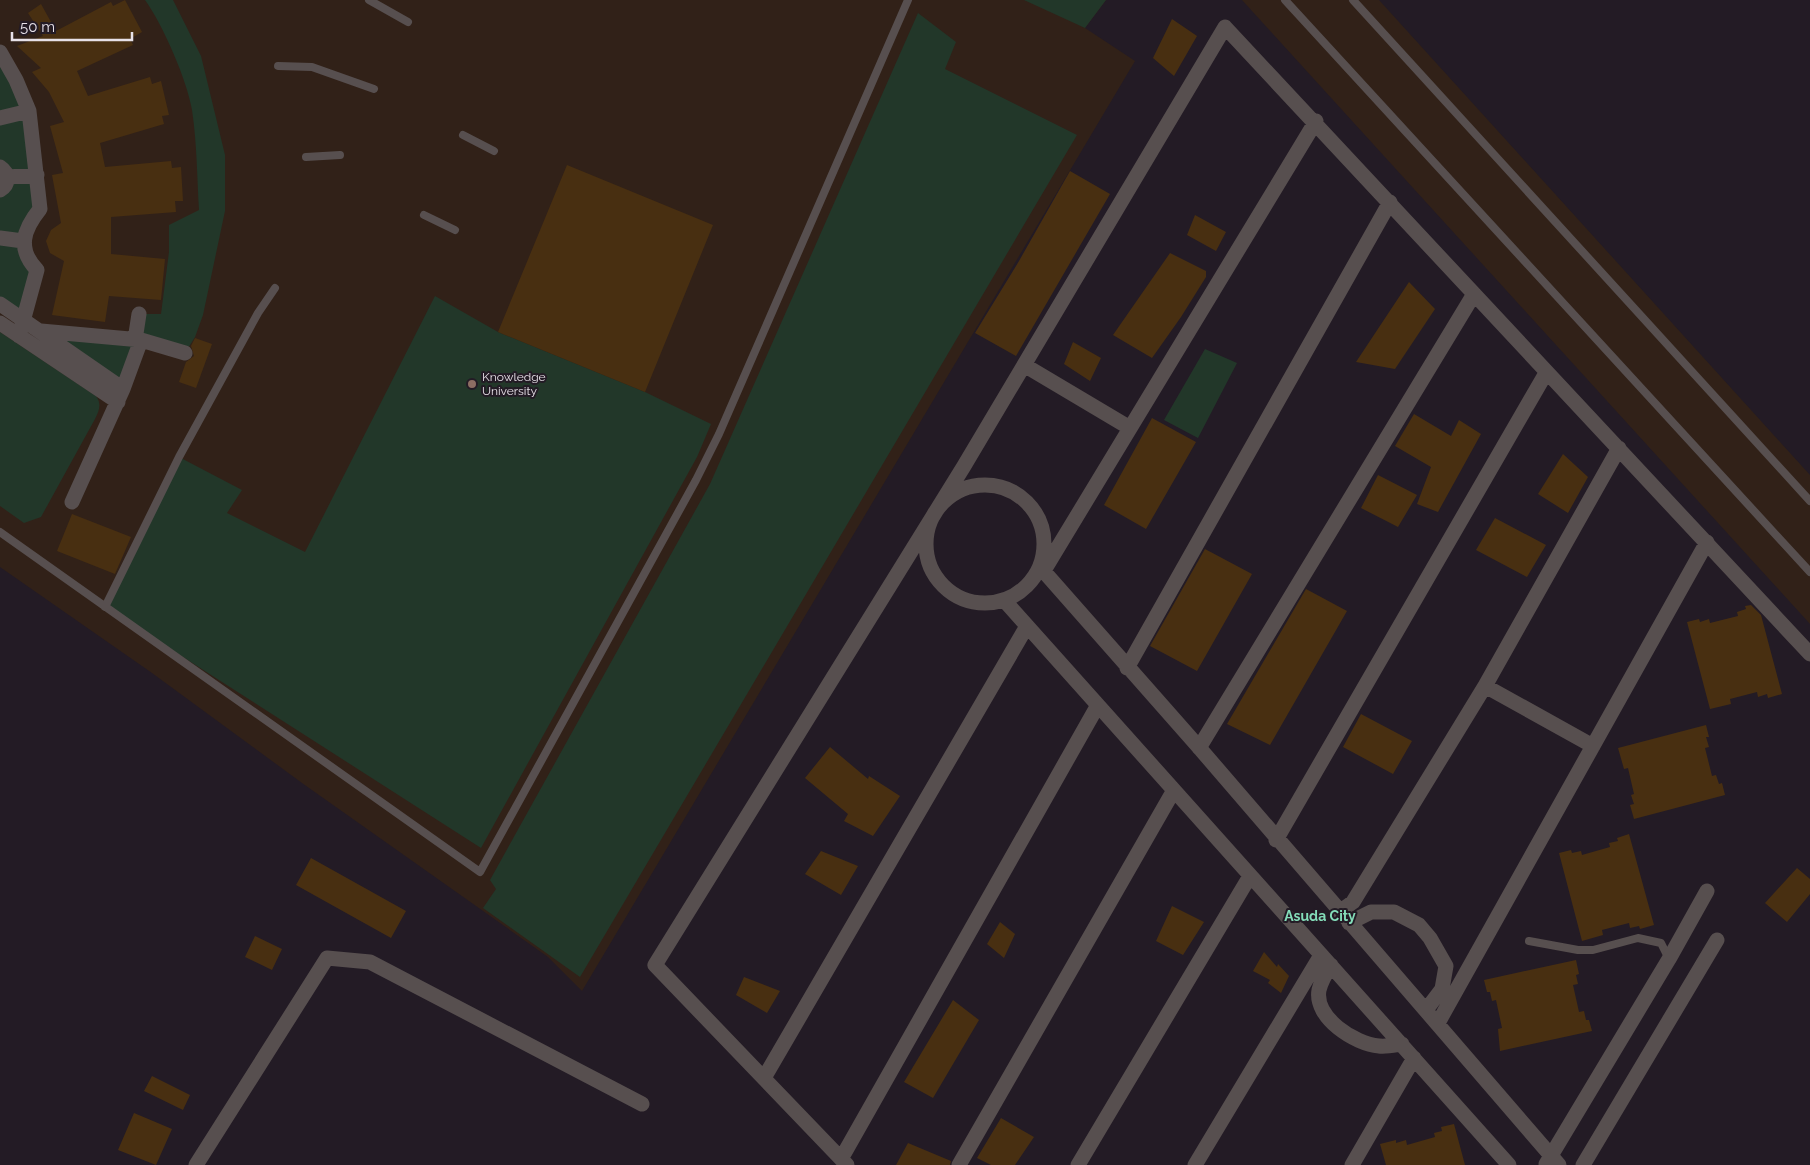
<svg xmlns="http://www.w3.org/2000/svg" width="1810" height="1165" viewBox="0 0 1810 1165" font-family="Raleway,sans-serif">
  <rect width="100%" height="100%" fill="#231b25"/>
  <path fill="#312118" d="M0,0H1106L1085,28L1135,61L582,991L548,957L302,783L152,673L0,567Z
    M1242,0H1379L1810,475V624Z"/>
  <path fill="#223729" d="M145,0H173L201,56L225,155V211L203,315L195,337L185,353L141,341L123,389L39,331L135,340L139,314H161L169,252V225L199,210C197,177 197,143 192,110C187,80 163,25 145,0Z
    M1024,0H1106L1085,28Z
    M918,13L956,42L945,69L1077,135L580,977L483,908L496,889L490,880L710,484Z
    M0,52L16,80L40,209L27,227L32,265L24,320L0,304Z
    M435,296L498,332L645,392L711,424L697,457L481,848L105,607L179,457L242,490L227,513L305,552Z
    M0,332L96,396C102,404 99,411 95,419L41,517L24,523L0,506Z
    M1205,349L1237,363L1198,438L1164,420Z"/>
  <path fill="#482f11" d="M125,0L142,32L130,39L133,45L77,71L88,96L150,77L152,84L161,81L169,115L162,116L164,124L100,143L105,167L171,161L172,168L181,167L183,201H175L176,212L111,217V254L165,259L161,300L109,296L105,322L52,315L64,261L50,253L46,241L51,230L61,223L52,175L63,173L50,126L64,122L49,92L32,72L41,68L17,46L43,36L28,13L41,4L56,31L111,2L113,6Z
    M1172,19L1197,36L1174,76L1153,58Z
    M567,165L713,225L645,392L498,332Z
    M1070,171L1110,194L1016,356L975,333L1019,261Z
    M1195,215L1226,232L1216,251L1187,235Z
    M1170,253L1206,271V277L1181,317L1152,358L1113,335Z
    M1409,282L1435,309L1395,369L1356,362Z
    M195,338L212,344L196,388L179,382L186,362L194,356L191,346Z
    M1073,342L1101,358L1090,381L1064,364Z
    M1414,414L1451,436L1459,420L1481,434L1438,512L1417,504L1431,467L1395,446Z
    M1152,418L1196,442L1146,529L1104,505Z
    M1563,454L1588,477L1568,513L1538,494Z
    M1378,475L1417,495L1398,527L1361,508Z
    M72,514L131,537L115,574L57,551Z
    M1495,518L1546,545L1527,577L1476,550Z
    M1205,549L1252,574L1197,671L1150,646Z
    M1306,589L1347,611L1270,745L1227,724Z
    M1751,605L1761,615L1782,694L1768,698L1767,694L1758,697L1757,692L1730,699L1731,704L1710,709L1687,622L1699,619L1700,622L1709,619L1710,623L1738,616L1737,612L1746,609L1745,606Z
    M1361,714L1412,741L1393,774L1343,747Z
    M1706,725L1709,737H1706L1709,747L1705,748L1712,776L1716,775L1719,784L1722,783L1725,795L1634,819L1630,805L1634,804L1631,795L1634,794L1628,768L1624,769L1618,748Z
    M830,747L868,779L869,776L900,796L873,836L844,821L848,814L805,778Z
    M1629,834L1654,925L1640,929L1639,926L1630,928L1629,923L1602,930L1603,935L1582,941L1559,853L1571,850L1572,853L1581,851L1582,855L1610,847L1609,843L1618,841L1617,838Z
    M821,851L858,866L841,895L805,874Z
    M311,858L406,911L391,938L296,885Z
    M1797,868L1810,879V894L1787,922L1765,903Z
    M1172,906L1204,922L1183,955L1156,941Z
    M1000,922L1015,934L1004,958L987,944Z
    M255,936L282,949L272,970L245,957Z
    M1264,952L1277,967L1278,964L1289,976L1281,993L1268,983L1270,980L1253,971Z
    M1576,960L1579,974L1576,975L1578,984L1573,985L1579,1012L1584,1011L1586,1020H1589L1592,1031L1500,1051L1498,1029L1502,1028L1496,1000L1492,1001L1490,992H1487L1484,980Z
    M744,977L780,991L767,1013L736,995Z
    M953,1000L979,1020L933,1098L904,1082Z
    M152,1076L190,1095L183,1110L144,1091Z
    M134,1113L172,1129L156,1165L118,1150Z
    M1001,1118L1034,1137L1015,1165H991L977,1158Z
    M1454,1124L1465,1165H1386L1380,1144L1396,1140V1143L1406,1140L1407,1145L1435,1137L1434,1133L1442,1131L1441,1127Z
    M908,1143L951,1161L950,1165H896Z"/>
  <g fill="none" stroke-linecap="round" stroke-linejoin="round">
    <path stroke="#574f4f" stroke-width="8" d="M369,0L408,22
      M1285,0L1810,572
      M1353,0L1810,501
      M278,66L312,67L374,89
      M463,135L494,151
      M306,157L340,155
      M424,215L455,230
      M0,532L480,872L696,480L719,434L908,0
      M105,607L179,457L258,313L275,288
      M1529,941L1578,950H1593L1638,938L1661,943L1669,959"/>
    <path stroke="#574f4f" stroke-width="15" d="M0,52L16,80L29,111L40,209C23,230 17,249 37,270L19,336
      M0,118L29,111
      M0,167C9,173 10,184 0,190
      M8,177L37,175
      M0,238L23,241
      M0,304L123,389
      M0,323L118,402
      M41,331L141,340L185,353
      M135,340L139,314
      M1024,365L1130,428
      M926 544a59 59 0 1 1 118 0a59 59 0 1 1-118 0Z
      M72,502L123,389L141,340
      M1040,567L1196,744L1559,1165
      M1043,572L1316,121
      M1004,600L1509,1165
      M1127,668L1390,202
      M1485,686L1593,746
      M1199,748L1474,294
      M1276,840L1546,373
      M1339,912L1353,902L1485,686L1619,448
      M1349,923L1371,912H1394L1419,925L1430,938L1446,966L1442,989L1426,1010
      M1331,965C1326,973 1321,981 1319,990C1314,1018 1355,1044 1379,1046C1386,1047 1395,1045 1402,1044
      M1438,1023L1707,542
      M764,1078L1027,626
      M841,1159L1098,705
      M1546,1164L1669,959L1707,891
      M196,1165L327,958L370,962L642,1104
      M847,1165L655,965L964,466L1225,27L1810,654
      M959,1165L1174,790
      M1078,1165L1250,876
      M1195,1165L1321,955
      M1352,1165L1414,1058
      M1583,1165L1717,940"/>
  </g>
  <circle fill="#8d6e63" stroke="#231b25" stroke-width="2" cx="472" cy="384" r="5"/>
  <g text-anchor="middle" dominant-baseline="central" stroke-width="4" stroke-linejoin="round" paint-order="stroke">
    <g font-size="12" fill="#e7e1e8" stroke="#231b25" text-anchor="start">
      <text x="482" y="377">Knowledge<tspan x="482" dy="14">University</tspan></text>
    </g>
    <g font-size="14" font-weight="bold" fill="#84ddb9" stroke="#231b25">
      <text x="1320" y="916">Asuda City</text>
    </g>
  </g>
  <path d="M12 32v8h120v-8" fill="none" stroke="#e7e1e8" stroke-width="2.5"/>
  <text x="20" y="32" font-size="15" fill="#e7e1e8" stroke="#231b25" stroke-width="4" paint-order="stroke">50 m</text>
</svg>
